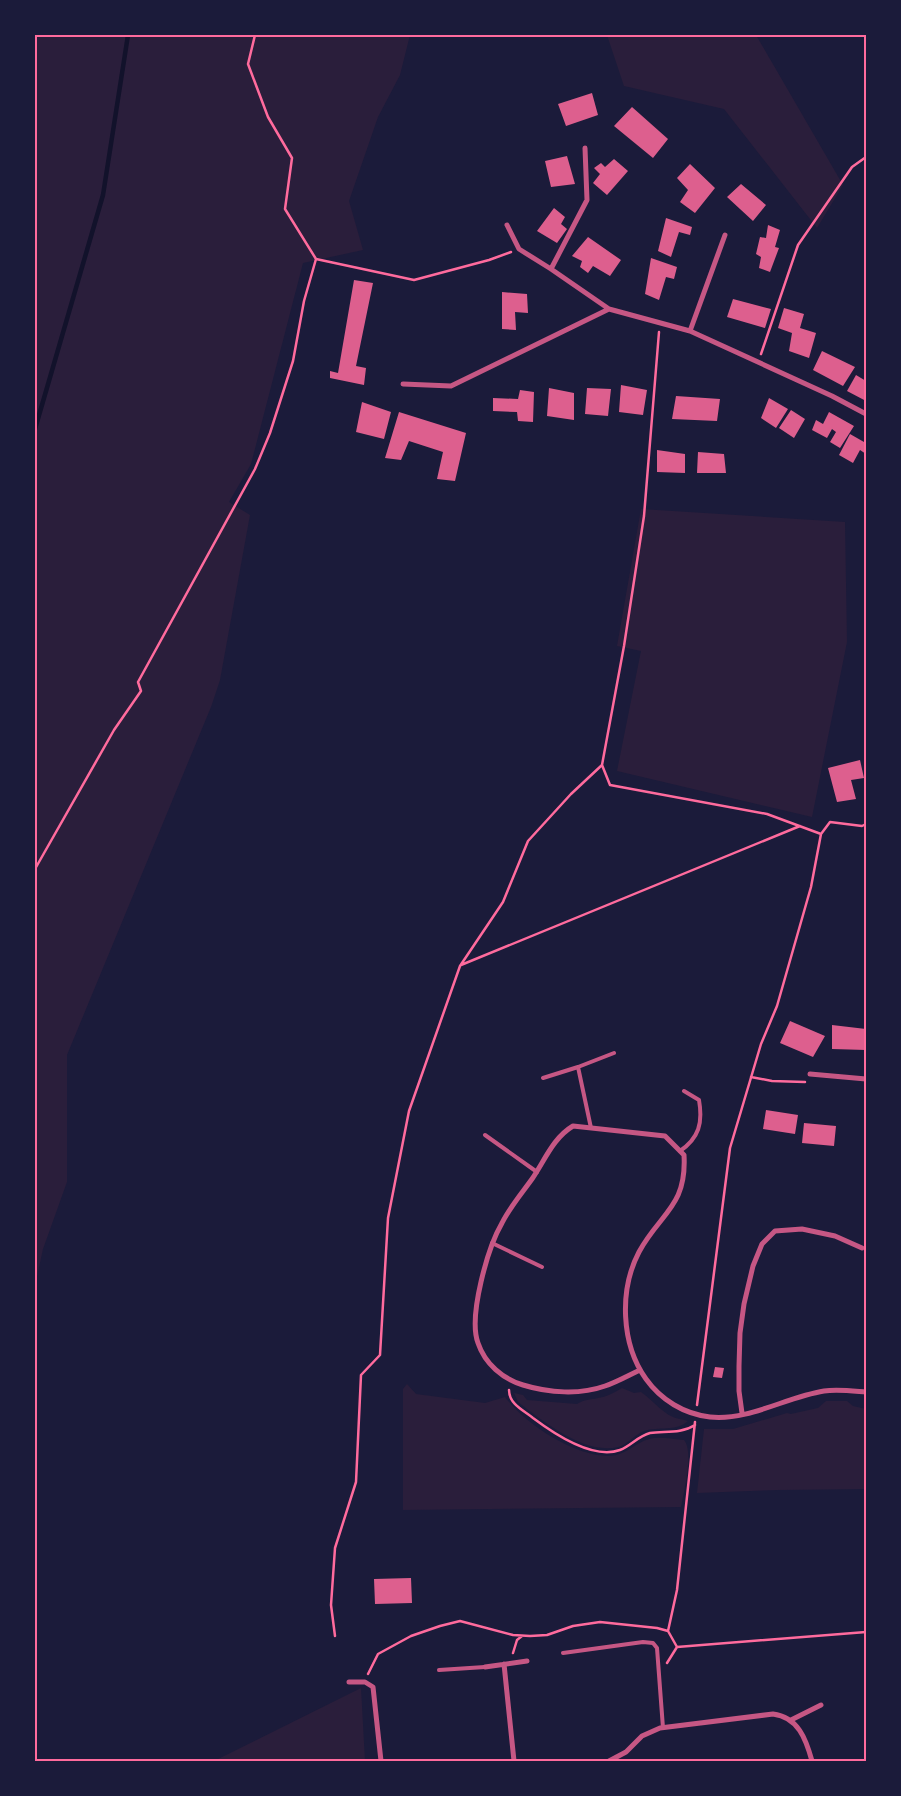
<svg xmlns="http://www.w3.org/2000/svg" width="901" height="1796" viewBox="0 0 901 1796" font-family="'Zilla Slab',serif">
  <rect width="100%" height="100%" fill="#1b1b3a"/>
  <path fill="#2a1e3b" d="M35,35H410L400,75L378,117L349,201L363,250L303,263L251,464L229,502L250,515L220,680L211,707L67,1055V1182L43,1249L35,1286Z
    M607,35H756L843,185L817,228L724,109L624,86Z
    M641,509L845,522L847,642L812,817L617,771L641,651L617,646Z
    M407,1384L416,1394L485,1403L505,1397C525,1424 575,1457 610,1456C626,1455 635,1443 649,1439C660,1436 673,1439 684,1440C694,1452 684,1491 681,1507L403,1510V1389Z
    M622,1388L634,1393L641,1392C650,1398 657,1407 666,1413C672,1418 681,1419 688,1421C676,1432 659,1426 644,1431C634,1435 627,1445 618,1447C584,1455 543,1421 518,1402L514,1393L523,1395L527,1400L577,1404C585,1399 589,1400 598,1398C606,1397 614,1393 622,1388Z
    M826,1401H847L853,1406L866,1409V1489L778,1490L697,1493L704,1429H733L787,1413L791,1414L818,1408Z
    M361,1688L365,1761H214Z"/>
  <g fill="none" stroke-linecap="round" stroke-linejoin="round">
    <path stroke="#12122b" stroke-width="4.5" d="M35,429L103,195L128,35"/>
  </g>
  <path fill="#dd5f8e" d="M592,93L598,115L566,126L558,104Z
    M632,107L668,139L653,158L614,126Z
    M567,156L575,184L551,187L545,161Z
    M614,159L628,171L607,195L593,183L600,174L594,168L601,163L605,167Z
    M690,164L715,188L695,213L680,202L688,190L677,178Z
    M741,184L766,205L753,221L727,197Z
    M554,208L565,217L561,224L567,229L557,243L537,231Z
    M666,218L692,227L690,235L679,232L671,257L658,251Z
    M768,225L780,230L775,247L779,248L770,272L759,268L761,257L756,254L760,237L766,238Z
    M588,237L621,260L610,276L593,266L588,273L580,267L582,261L572,256Z
    M651,258L677,267L674,279L666,277L659,300L645,294Z
    M354,280L373,283L356,366L366,368L364,385L330,378V371L338,373Z
    M502,292L527,294L528,313L515,312L516,330L502,329Z
    M733,299L771,309L765,328L727,317Z
    M784,308L804,314L800,328L816,333L809,358L789,351L792,333L778,328Z
    M822,351L855,367L843,386L813,370Z
    M856,375L866,381V401L847,391Z
    M621,385L647,390L643,415L619,412Z
    M549,388L574,393V420L547,416Z
    M587,388L611,389L608,416L585,414Z
    M520,390L534,392L533,422L518,421L517,412L493,411V398L518,399Z
    M676,396L720,399L717,421L672,419Z
    M769,398L788,409L776,428L761,418Z
    M362,402L391,412L384,439L356,432Z
    M791,410L805,419L794,438L779,428Z
    M399,412L466,433L455,481L437,479L443,452L409,441L401,460L385,458Z
    M829,412L854,426L840,448L830,442L836,432L832,429L827,438L812,430L816,420L823,424Z
    M850,434L864,442L866,439V454L860,450L853,463L839,455Z
    M657,450L685,454V473L657,472Z
    M698,452L724,454L726,473H697Z
    M860,760L864,778L851,780L856,799L837,802L828,768Z
    M790,1021L825,1036L813,1057L780,1043Z
    M832,1025L866,1029V1050L832,1049Z
    M766,1110L798,1115L795,1134L763,1129Z
    M804,1123L836,1126L834,1146L802,1143Z
    M715,1367L724,1368L722,1378L713,1377Z
    M411,1578L412,1603L375,1604L374,1579Z"/>
  <g fill="none" stroke-linecap="round" stroke-linejoin="round">
    <path stroke="#ff6b9d" stroke-width="2.5" d="M255,35L248,64L268,117L292,158L285,209L316,259L414,280L489,260L511,252
      M659,332L644,516L624,646L602,765L610,785L767,814L821,834
      M761,354L798,245L852,167L866,157
      M35,869L114,730L141,691L138,682L255,469L270,433L293,361L304,301L316,259
      M461,965L800,826
      M751,1077L772,1081L805,1082
      M509,1390C509,1404 523,1410 533,1418C553,1433 592,1460 620,1450C631,1446 638,1436 650,1433C666,1431 681,1434 695,1425
      M697,1405L730,1148L761,1044L777,1006L811,887L821,834L830,822L862,826L866,824
      M695,1422L677,1590L668,1631L677,1647L866,1632
      M335,1636L331,1605L335,1548L356,1482L361,1375L380,1355L388,1218L409,1111L460,966L503,902L528,841L571,794L602,765
      M513,1653L517,1640L522,1636
      M667,1663L677,1647
      M368,1674L378,1654L411,1636L440,1626L460,1621L513,1635L530,1636L547,1635L573,1626L600,1622L657,1628L668,1631"/>
    <path stroke="#c65784" stroke-width="4" d="M543,1078L578,1067
      M591,1128L578,1067L614,1053
      M485,1135L537,1172
      M680,1151C699,1138 703,1123 699,1100L684,1091
      M492,1243L542,1267
      M563,1653L643,1642L653,1643L657,1648L663,1728
      M439,1670L485,1667"/>
    <path stroke="#c65784" stroke-width="5" d="M507,225L519,249L551,269L609,309
      M551,269L587,200L585,148
      M690,331L725,235
      M403,384L451,386L609,309L690,331L832,396L866,414
      M810,1074L866,1079
      M640,1370C629,1375 617,1382 605,1386C580,1395 549,1393 523,1385C503,1379 485,1364 478,1343C468,1316 488,1247 502,1223C510,1207 522,1193 532,1179C545,1160 553,1138 573,1126L665,1136L684,1155C687,1207 660,1213 639,1252C619,1290 621,1344 646,1379C661,1400 684,1414 710,1417C749,1421 786,1397 824,1391C837,1389 853,1391 866,1392
      M742,1413L739,1391V1366L740,1333L744,1304L753,1266L762,1244L775,1231L802,1229L835,1236L862,1248
      M504,1664L514,1761
      M485,1667L527,1661
      M349,1682H365L373,1687L381,1761
      M791,1720L821,1705
      M609,1761L626,1752L642,1736L660,1728L773,1714C798,1717 806,1739 812,1761"/>
  </g>
  <rect width="901" height="1796" fill="none" stroke="#1b1b3a" stroke-width="72"/>
  <rect x="36" y="36" width="829" height="1724" fill="none" stroke="#ff6b9d" stroke-width="2"/>
</svg>
